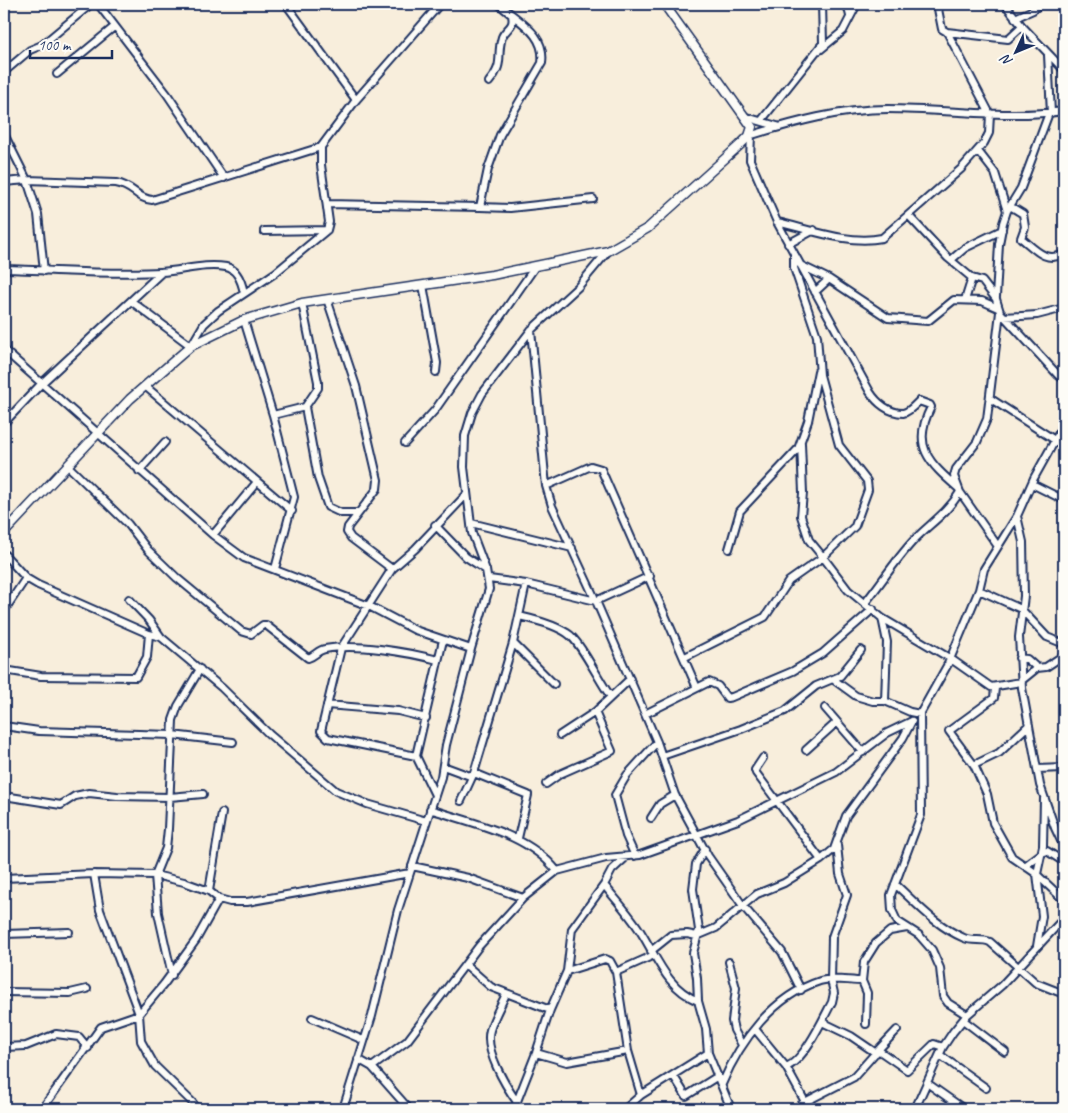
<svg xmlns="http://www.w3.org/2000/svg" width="1068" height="1113" viewBox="0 0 1068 1113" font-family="Caveat,sans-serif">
  <rect width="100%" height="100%" fill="#f8eedc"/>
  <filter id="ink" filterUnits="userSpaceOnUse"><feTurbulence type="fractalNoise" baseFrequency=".02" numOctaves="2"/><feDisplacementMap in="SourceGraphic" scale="10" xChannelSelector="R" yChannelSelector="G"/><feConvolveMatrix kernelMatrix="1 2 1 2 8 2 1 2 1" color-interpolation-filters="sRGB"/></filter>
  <g filter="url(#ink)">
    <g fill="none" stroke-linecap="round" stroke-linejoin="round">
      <defs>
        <path id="minor" d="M98,4L167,94L224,178
          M286,4L356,100
          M847,4L850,16
          M1005,4L1022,26L1064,70
          M1015,18L1033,10L1040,4
          M947,32L1008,39L1022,26
          M820,50L843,31L857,4
          M1048,55L1051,113
          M4,72L30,50L42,45L91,4
          M57,74L114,27
          M489,82C505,63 496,57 502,37C505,29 515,27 512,16
          M746,117L780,127
          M761,121L823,43L822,4
          M4,134L27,180L38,214L44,271
          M751,135L750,160L777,222L870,392C877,403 889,413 903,413C909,412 915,405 919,401L930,405L931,407C911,446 929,463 958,488
          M749,136C794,122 841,109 888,109C946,109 1006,119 1064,111
          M978,151L995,173L1007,211
          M4,182L27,180L116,183C134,186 137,199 152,200L321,147
          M327,204L480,207L488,169L500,135L542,63C546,33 518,22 499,4
          M1010,206L1023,214L1025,227L1021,238C1036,250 1045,263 1064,254
          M480,207L510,208L593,199
          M909,216L948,258L972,278L982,281L996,299L1000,312L1058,375L1064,379
          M777,222C809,229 848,245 882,238L961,169L984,143L989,133L990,114L947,32L942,29L937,4
          M264,231L327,230
          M788,244L814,230
          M951,260L965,248L1002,230
          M800,265L829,279L888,318L928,321L954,300L982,301L998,308
          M4,269C56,270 108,275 161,272C182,271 205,263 226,267C238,269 242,283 244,293
          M423,285L437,363L436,372
          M815,292L829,279
          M996,297L999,244L1003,223L1007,211L1021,188L1049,113
          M327,299L356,386L378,480L377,489L348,527L347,532L351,538L392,569
          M965,300L972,278
          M131,301L191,346L204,324L218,311L275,273L327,230L329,222L321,165V147L356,100L440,4
          M302,303L318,382V388L305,407L318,478L328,507L341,513H358
          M1004,317L1037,315L1064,308
          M244,320L273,415L294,497L275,569
          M531,330L546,486L552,506L596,601L657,742L675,795L708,856L743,906L782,952L801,990
          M4,350L213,535L244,558L369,606L415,630L471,649
          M145,386L292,511
          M991,399L1064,446
          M273,415L305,407
          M4,423L41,384L162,272
          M405,443L435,410L535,267
          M801,443L803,493L801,516L809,540L823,557L848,590L882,618L951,659L991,687L1021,682
          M68,466L128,524L148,550L177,578L241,631L251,634L263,625H266L308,658C315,656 318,650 325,649C357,643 407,652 438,660
          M139,471L165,442
          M1032,484L1064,500
          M546,486L591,466L601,469L697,688
          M1017,516L1023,542L1024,596L1019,637L1022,688L1040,785L1055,828L1064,847
          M471,523L572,548
          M435,525L466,557L486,570
          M213,535L257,482
          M997,545L960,492L954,476L956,469L977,442L987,419L1000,312
          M729,549L740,511L798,449L808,421L818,371
          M4,554L26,578L38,585L149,634L161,637L222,688L269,734L336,791L367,804L426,821
          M489,579L526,584L596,601L650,576
          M979,590L1021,609L1047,637L1064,644
          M129,599L149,620L161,637
          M865,603C882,582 896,559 915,539C931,523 948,512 960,492
          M4,611L26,578
          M519,616C535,620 553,624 567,633C580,640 600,683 611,697
          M882,618L887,642L885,701
          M513,643L554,684
          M685,657L765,617L789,581L823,557L855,526L868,490L867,481L839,445L820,375L817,336L794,268V253
          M1019,658L1027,659L1037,668
          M4,670L41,676L136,677L147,657L149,634
          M834,680L856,696L873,701H885L910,712L920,714
          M1021,681L1037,668L1046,667L1064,655
          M995,688L994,698L949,731L974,765L987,794L993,823L1012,857L1034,872L1064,900
          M327,705L398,711L426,718
          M825,708L863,752
          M645,714L709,682L718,686L727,698L732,697L793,671L823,653L873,609
          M4,726L39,731L172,735L233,742
          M560,735L595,712L630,679
          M806,750L837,722
          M416,756L328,738L321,731L341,648L392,569L415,549L467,494
          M662,756L741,729L785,711L816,686L840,676L861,650
          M763,758L755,770L756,773L821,860
          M974,765L999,753L1029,725
          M443,766L470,776L474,773L528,795L518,838
          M1037,769L1064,768
          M474,773L513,643L526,584
          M546,784L560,774L612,751L595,712
          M435,795L416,756L443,640
          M4,796L61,805L75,796L89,793L117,796L170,797L203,794
          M461,801L473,775
          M430,809C474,824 527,833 557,871
          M651,818L660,804L675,795
          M705,849L696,864L693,889L699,930L693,953L697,978L698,1001L706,1029L708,1053L731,1109
          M635,856L626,836L615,795L627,775L657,742
          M412,866L468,878L523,898
          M1025,866L1042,853L1047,851L1064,862
          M94,874L100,910L139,1014L141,1041L155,1066L193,1103L196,1109
          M4,878L94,874L155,875L184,882L209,891L219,899L230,902H247L410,873
          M895,884C917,904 936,926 964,938C973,942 982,938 990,942L1036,983L1064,994
          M604,885C617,901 632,917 642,934C658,960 668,989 698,1001
          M209,891L222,813
          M4,934L69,932
          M1037,946L1042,916L1037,874L1043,846L1044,798
          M651,951L671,935L687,934L697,936L716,928L757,894L784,883L821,860L834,849L846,816L903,738L912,721
          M729,962L736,988L732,1021L734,1030L742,1045
          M466,965L491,987L550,1010
          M567,971L605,959L610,961L616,972L628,1051L641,1095
          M616,972L652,956
          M172,975L158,913L155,875L166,848L168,829L173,720L178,706L200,669
          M4,992L70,993L87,989
          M506,994C501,1005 494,1017 490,1030C484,1050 505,1085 517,1102
          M967,1015L948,1003L943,996L940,968L932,950L919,935L897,921L892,910L891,895L921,815L920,714L948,664L979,590L984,569L1017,516L1034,478L1064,424
          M312,1018L363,1040
          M963,1020L1005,1052
          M822,1022L851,1036L876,1053
          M866,1024L867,993L862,981L864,962L876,943L890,931L907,928
          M755,1029L786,1067L809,1109
          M4,1047L26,1046L56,1034L79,1037L88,1048
          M878,1050L897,1030
          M536,1053L567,1062L628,1051
          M940,1055L986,1088
          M358,1059L372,1067L409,1109
          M372,1067L407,1041L479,946L523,898L557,871L606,858L640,855L738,820L836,772L887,733L912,721
          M786,1067C804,1061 823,1019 832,1002L834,993L831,980L832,937L847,895L840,874L837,845
          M673,1075L686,1096L718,1076
          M927,1083L964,1109
          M722,1084C740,1041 773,996 820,981C832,977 849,981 862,981
          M42,1109L101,1027L139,1014L164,984L196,940L219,899
          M343,1109L372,1016L398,910L441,777L446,745L471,649L489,589L486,570L472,533L464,467L465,436L472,413L482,394L531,330L578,287L608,251
          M514,1109L536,1053L550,1010L567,971L572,929L604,885L612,870L625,858
          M625,1109L641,1095L708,1053
          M796,1109L803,1103L854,1077L878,1050L907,1070L934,1044L943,1047
          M915,1109L943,1047L953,1032L967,1015L1002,985L1064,918"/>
        <path id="tertiary" d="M4,533L130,399L191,346L244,320L302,303L492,275L608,251L648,228L740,145L749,136L752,127L664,4"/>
      </defs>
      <use href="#minor" stroke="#1b2f5e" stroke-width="10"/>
      <use href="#tertiary" stroke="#1b2f5e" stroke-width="11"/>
      <use href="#minor" stroke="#fdfcf7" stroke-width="6"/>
      <use href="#tertiary" stroke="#fdfcf7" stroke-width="8"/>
    </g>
  </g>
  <rect width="1068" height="1113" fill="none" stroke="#fdfcf7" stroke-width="20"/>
  <rect x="10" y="10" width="1048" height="1093" fill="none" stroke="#1b2f5e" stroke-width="2" filter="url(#ink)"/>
  <g transform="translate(1016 52) rotate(226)" stroke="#fdfcf7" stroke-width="4" paint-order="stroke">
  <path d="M0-4L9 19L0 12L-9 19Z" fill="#1b2f5e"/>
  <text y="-8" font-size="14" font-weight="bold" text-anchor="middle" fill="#1b2f5e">N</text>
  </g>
  <path d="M30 50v8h82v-8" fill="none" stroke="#1b2f5e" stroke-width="2.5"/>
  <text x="38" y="50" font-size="15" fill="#1b2f5e" stroke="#fdfcf7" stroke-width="4" paint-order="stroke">100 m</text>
</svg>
